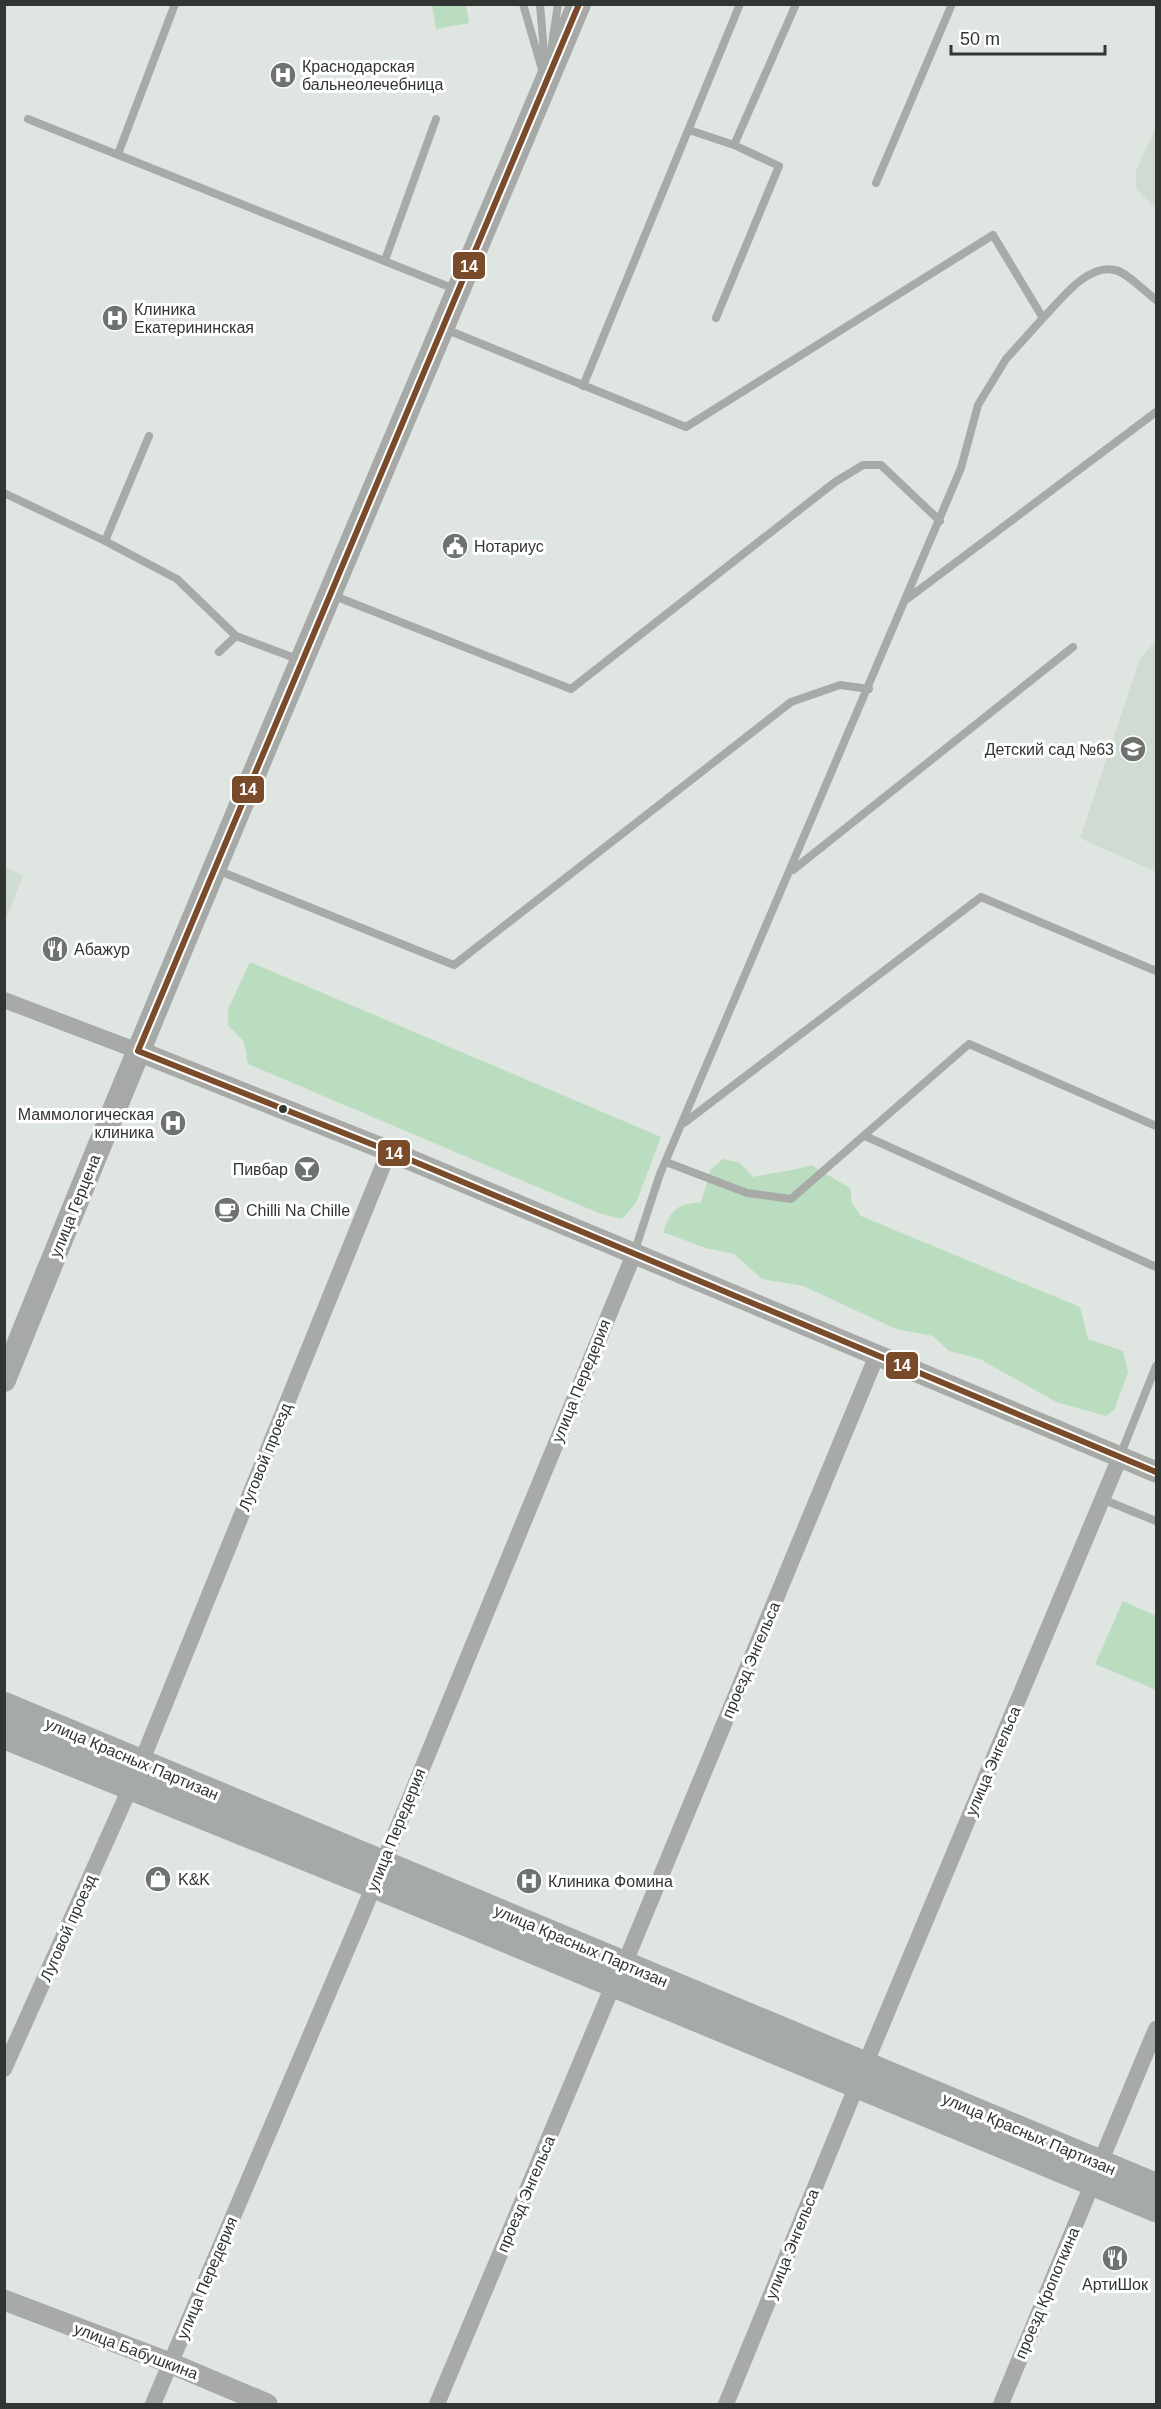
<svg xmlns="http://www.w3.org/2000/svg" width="1161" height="2409" viewBox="0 0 1161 2409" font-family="Arial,sans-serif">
  <rect width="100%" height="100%" fill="#dfe5e0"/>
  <path fill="#d0dbd1" d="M1156,127V209L1136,189V171Z
    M1156,640V872L1080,838L1140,659Z
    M5,867L23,875L5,923Z"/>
  <path fill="#bbddbf" d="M432,5H466L469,23L436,29Z
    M250,962L661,1137L636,1203L622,1219L601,1214L248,1064L244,1042L228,1025V1009Z
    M723,1159L740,1163L753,1177C775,1172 790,1172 811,1165L850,1188L852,1203L861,1216L1080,1307L1088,1339L1123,1351L1128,1373L1114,1410L1106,1416L1056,1402L980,1359L949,1351L933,1336L896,1329L803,1286L762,1279L734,1254L705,1248L663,1232C673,1208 675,1205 701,1202L711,1169Z
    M1123,1601L1156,1616V1690L1095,1664Z"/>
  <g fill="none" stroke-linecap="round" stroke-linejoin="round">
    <path stroke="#a7aaa7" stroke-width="8" d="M523,4L543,73
      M540,4L545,65
      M552,44L558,4
      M28,119L457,290
      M689,130L734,145L779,166L716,318
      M734,145L796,4
      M118,154L175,4
      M876,183L952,4
      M385,260L436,119
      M445,329L686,427L993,235L1043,318C1060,301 1087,263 1115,270C1128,273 1145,292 1156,300
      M583,386L740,4
      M4,493L105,541L177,579L236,636
      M105,541L149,436
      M332,595L571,689L835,482L863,465H881L940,521
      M907,599L1156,412
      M219,652L236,636L300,660
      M217,870L454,965L791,702L840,685L869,689
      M793,870L1073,647
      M684,1123L981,897L1156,971
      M865,1136L1156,1267
      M666,1162L747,1193L791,1199L969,1044L1156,1126
      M634,1253L660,1174L961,468L978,405L1006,359L1043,318
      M1120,1456L1156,1366
      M1102,1499L1156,1521"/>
    <path stroke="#a7aaa7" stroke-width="16" d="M4,1000L138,1051
      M141,1763L389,1151
      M624,1965L877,1355
      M865,2065L1120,1457
      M4,2069L131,1786
      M1100,2163L1156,2029
      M153,2404L360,1919L634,1254
      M437,2404L614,1983
      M726,2404L857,2085
      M1001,2404L1093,2182"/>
    <path stroke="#a7aaa7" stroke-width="21" d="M138,1051L389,1151L1156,1472
      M4,2300L170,2363L267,2404"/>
    <path stroke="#a6a9a6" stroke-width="24" d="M4,1380C190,919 386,463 579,4"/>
    <path stroke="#a6aaa6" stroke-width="28" d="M4,1706L1156,2187
      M4,1735L410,1899L1156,2208"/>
    <defs>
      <path id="bus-1" d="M138,1051L579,4
        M138,1051L389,1151L1156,1472"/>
    </defs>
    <use href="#bus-1" stroke="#fff" stroke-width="10"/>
    <use href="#bus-1" stroke="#7a4b2a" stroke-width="6"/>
  </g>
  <defs>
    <symbol id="hospital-disc" viewBox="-11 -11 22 22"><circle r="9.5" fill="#6f736f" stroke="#fff"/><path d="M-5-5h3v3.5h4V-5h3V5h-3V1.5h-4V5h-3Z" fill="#fff"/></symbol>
    <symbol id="civic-disc" viewBox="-11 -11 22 22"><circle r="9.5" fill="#6f736f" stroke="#fff"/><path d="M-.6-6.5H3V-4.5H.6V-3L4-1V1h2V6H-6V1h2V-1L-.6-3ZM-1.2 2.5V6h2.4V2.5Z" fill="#fff"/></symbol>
    <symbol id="school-disc" viewBox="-11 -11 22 22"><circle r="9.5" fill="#6f736f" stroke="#fff"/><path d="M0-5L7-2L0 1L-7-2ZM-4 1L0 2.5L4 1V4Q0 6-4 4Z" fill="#fff"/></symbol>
    <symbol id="restaurant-disc" viewBox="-11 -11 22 22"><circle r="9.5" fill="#6f736f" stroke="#fff"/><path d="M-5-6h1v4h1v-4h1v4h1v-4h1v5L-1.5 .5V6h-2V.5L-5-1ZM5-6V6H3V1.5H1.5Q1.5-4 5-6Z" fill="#fff"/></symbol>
    <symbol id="bar-disc" viewBox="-11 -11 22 22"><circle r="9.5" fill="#6f736f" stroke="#fff"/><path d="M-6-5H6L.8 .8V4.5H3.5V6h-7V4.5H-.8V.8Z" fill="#fff"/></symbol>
    <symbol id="cafe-disc" viewBox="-11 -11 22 22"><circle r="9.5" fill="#6f736f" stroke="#fff"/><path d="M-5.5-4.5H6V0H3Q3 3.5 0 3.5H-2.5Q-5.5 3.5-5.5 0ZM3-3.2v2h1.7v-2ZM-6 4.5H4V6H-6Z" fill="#fff"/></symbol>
    <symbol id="shop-disc" viewBox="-11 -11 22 22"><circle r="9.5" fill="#6f736f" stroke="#fff"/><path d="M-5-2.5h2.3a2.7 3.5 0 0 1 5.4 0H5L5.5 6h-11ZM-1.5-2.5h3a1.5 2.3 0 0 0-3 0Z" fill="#fff"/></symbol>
  </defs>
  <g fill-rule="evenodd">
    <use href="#hospital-disc" x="268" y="60" width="30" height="30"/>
    <use href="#hospital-disc" x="100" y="303" width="30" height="30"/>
    <use href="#civic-disc" x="440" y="531" width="30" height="30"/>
    <use href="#school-disc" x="1118" y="734" width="30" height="30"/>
    <use href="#restaurant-disc" x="40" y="934" width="30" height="30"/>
    <use href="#hospital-disc" x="158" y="1108" width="30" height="30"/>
    <use href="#bar-disc" x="292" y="1154" width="30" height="30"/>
    <use href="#cafe-disc" x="212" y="1195" width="30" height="30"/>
    <use href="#shop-disc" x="143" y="1864" width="30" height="30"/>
    <use href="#hospital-disc" x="514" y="1866" width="30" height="30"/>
    <use href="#restaurant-disc" x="1100" y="2243" width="30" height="30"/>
  </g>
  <circle fill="#323632" stroke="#fff" stroke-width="2" cx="283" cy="1109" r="5"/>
  <g text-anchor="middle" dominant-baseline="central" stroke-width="6" stroke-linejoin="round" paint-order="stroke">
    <g font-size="16" fill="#323632" stroke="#fff" text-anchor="start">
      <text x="302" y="66">Краснодарская<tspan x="302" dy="18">бальнеолечебница</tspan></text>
      <text x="134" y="309">Клиника<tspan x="134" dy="18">Екатерининская</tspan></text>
      <text x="474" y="546">Нотариус</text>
      <text x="1114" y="749" text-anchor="end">Детский сад №63</text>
      <text x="74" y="949">Абажур</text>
      <text x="154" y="1114" text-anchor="end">Маммологическая<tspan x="154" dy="18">клиника</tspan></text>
      <text x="288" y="1169" text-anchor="end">Пивбар</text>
      <text x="246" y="1210">Chilli Na Chille</text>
      <text x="178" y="1879">K&amp;K</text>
      <text x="548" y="1881">Клиника Фомина</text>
      <text x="1115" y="2284" text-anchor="middle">АртиШок</text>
    </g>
    <g font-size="16" fill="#323632" stroke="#fff">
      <text transform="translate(75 1206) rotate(-68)">улица Герцена</text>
      <text transform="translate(581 1381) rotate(-68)">улица Передерия</text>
      <text transform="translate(265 1457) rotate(-68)">Луговой проезд</text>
      <text transform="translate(751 1660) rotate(-67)">проезд Энгельса</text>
      <text transform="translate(132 1759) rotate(23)">улица Красных Партизан</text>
      <text transform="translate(993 1761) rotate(-67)">улица Энгельса</text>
      <text transform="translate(396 1830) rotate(-68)">улица Передерия</text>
      <text transform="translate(68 1928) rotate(-66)">Луговой проезд</text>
      <text transform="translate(581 1946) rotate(23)">улица Красных Партизан</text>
      <text transform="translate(1029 2134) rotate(23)">улица Красных Партизан</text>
      <text transform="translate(526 2194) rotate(-67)">проезд Энгельса</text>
      <text transform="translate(792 2244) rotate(-68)">улица Энгельса</text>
      <text transform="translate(207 2278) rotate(-67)">улица Передерия</text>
      <text transform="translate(1047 2293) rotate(-67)">проезд Кропоткина</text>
      <text transform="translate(136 2351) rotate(21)">улица Бабушкина</text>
    </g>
  </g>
  <g stroke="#fff" stroke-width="2">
    <rect x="452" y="251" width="34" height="29" rx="6" fill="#7a4b2a"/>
    <rect x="231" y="775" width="34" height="29" rx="6" fill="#7a4b2a"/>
    <rect x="377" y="1139" width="34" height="28" rx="6" fill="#7a4b2a"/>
    <rect x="885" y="1351" width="34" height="29" rx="6" fill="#7a4b2a"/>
  </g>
  <g font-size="16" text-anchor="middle" font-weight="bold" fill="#fff">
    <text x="469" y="272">14</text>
    <text x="248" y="795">14</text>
    <text x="394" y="1159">14</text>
    <text x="902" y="1371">14</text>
  </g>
  <rect width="1161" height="2409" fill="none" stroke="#323632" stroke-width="12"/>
  <path d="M951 45v9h154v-9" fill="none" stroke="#323632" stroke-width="3"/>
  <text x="960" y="45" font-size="18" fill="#323632" stroke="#ffffff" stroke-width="4.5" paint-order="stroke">50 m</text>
</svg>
